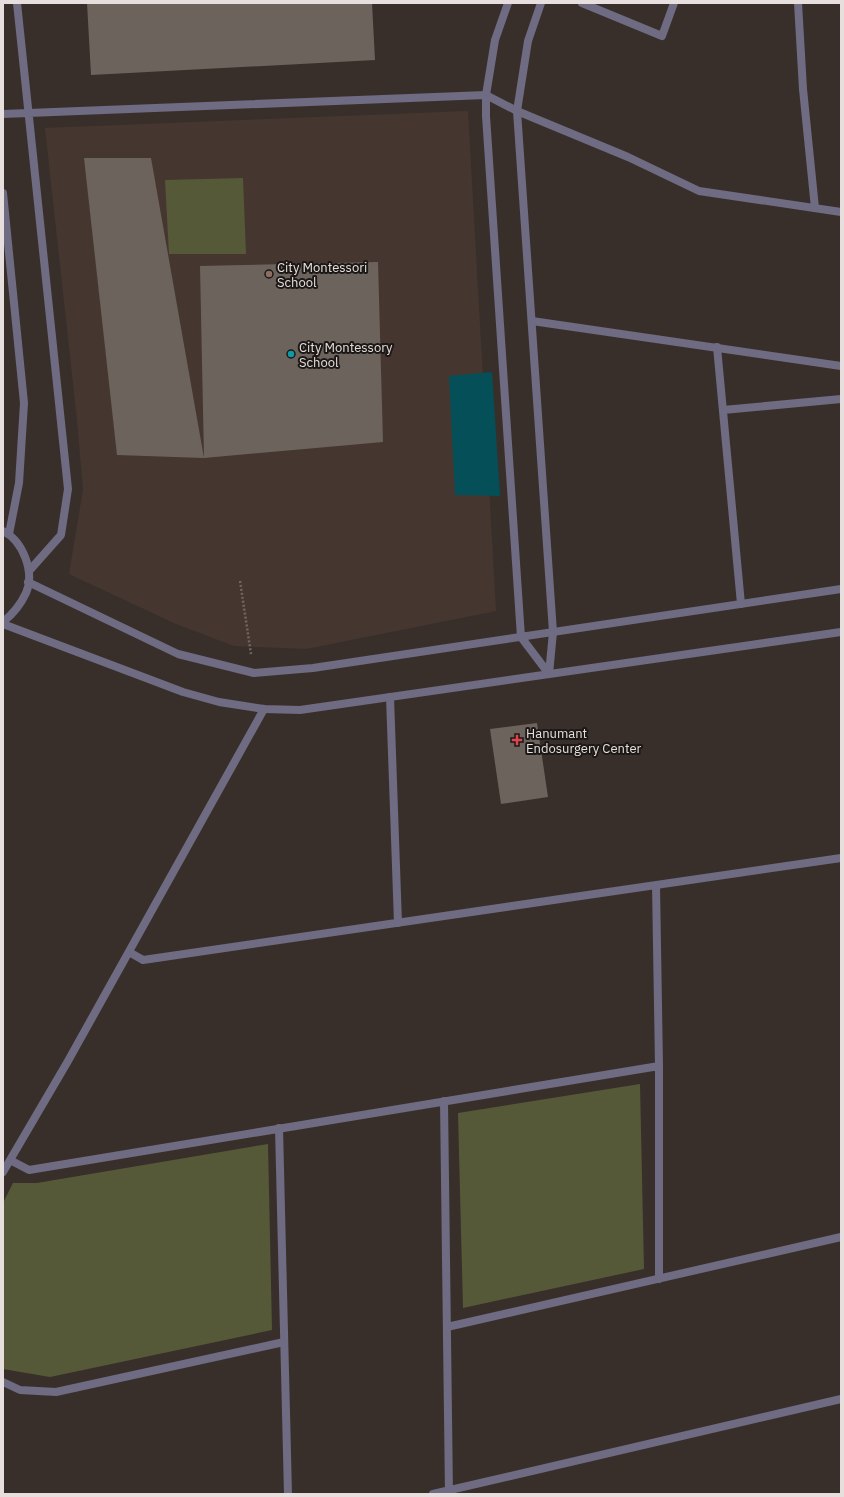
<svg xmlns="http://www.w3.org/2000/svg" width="844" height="1497" viewBox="0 0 844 1497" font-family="'IBM Plex Sans',sans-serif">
  <rect width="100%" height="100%" fill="#382f2a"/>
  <path fill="#463630" d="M468,111L496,611L306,649L234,646L176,624L69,574L83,490L77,420L45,128Z"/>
  <path fill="#555938" d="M243,178L246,254H169L165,180Z
    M640,1084L644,1269L463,1308L458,1113Z
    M268,1144L272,1330L50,1377L3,1369V1203L13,1183H37Z"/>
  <path fill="#044f58" d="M492,372L500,496L455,495L449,376Z"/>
  <path fill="#6d635d" d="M87,3H372L375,60L91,75Z
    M84,158H151L204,458L200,266L378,262L383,442L204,458L117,455Z
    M537,723L548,797L501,804L490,729Z"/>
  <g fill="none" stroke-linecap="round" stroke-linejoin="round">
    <path stroke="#706763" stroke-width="2.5" stroke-dasharray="2 2" stroke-linecap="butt" d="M240,581L251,654"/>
    <path stroke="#6e6b83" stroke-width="8" d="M582,3L662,36L674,3
      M803,89L815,208
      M517,111L628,157L699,191L841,212
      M532,321L841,366"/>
    <path stroke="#6e6b83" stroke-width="8" d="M17,3L68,489L61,535L29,571
      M798,3L803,89
      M3,114L486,95L517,111
      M717,347L741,604
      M723,410L841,399
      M390,697L398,923
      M656,885L659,1066V1279
      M129,952L143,960L841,858
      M444,1101L449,1494
      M279,1128L288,1494
      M10,1160L29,1170L659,1066
      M3,1172L68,1061L264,709
      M447,1327L841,1237
      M3,1382L20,1390L56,1392L284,1342
      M433,1494L841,1399"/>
    <path stroke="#6e6b83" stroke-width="8" d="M508,3L495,40L486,95V116L521,637L549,674
      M541,3L528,41L517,111L553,632L549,674
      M3,193L24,403L19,483L9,534
      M3,531C23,541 35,572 26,593C20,606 13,614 3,622
      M28,582L178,654L254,673L313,668L841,589
      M3,624L183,692L219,702L264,709L300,710L841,632"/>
  </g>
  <circle fill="#8d6e63" stroke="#1c1816" stroke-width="1.5" cx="269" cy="274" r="4"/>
  <circle fill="#0f9aa8" stroke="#1c1816" stroke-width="1.5" cx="291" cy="354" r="4"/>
  <path fill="#e0444e" stroke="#1c1816" stroke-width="1.5" d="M515 734h4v4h4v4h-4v4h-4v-4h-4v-4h4z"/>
  <g text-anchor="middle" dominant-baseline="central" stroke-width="4" stroke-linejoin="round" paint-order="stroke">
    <g font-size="13" fill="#e6dfdd" stroke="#1c1816" text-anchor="start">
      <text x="277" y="267">City Montessori<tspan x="277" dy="15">School</tspan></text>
      <text x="299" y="347">City Montessory<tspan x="299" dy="15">School</tspan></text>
      <text x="526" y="733">Hanumant<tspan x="526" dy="15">Endosurgery Center</tspan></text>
    </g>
  </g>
  <rect width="844" height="1497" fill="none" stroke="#e6dfdd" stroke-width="8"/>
</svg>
